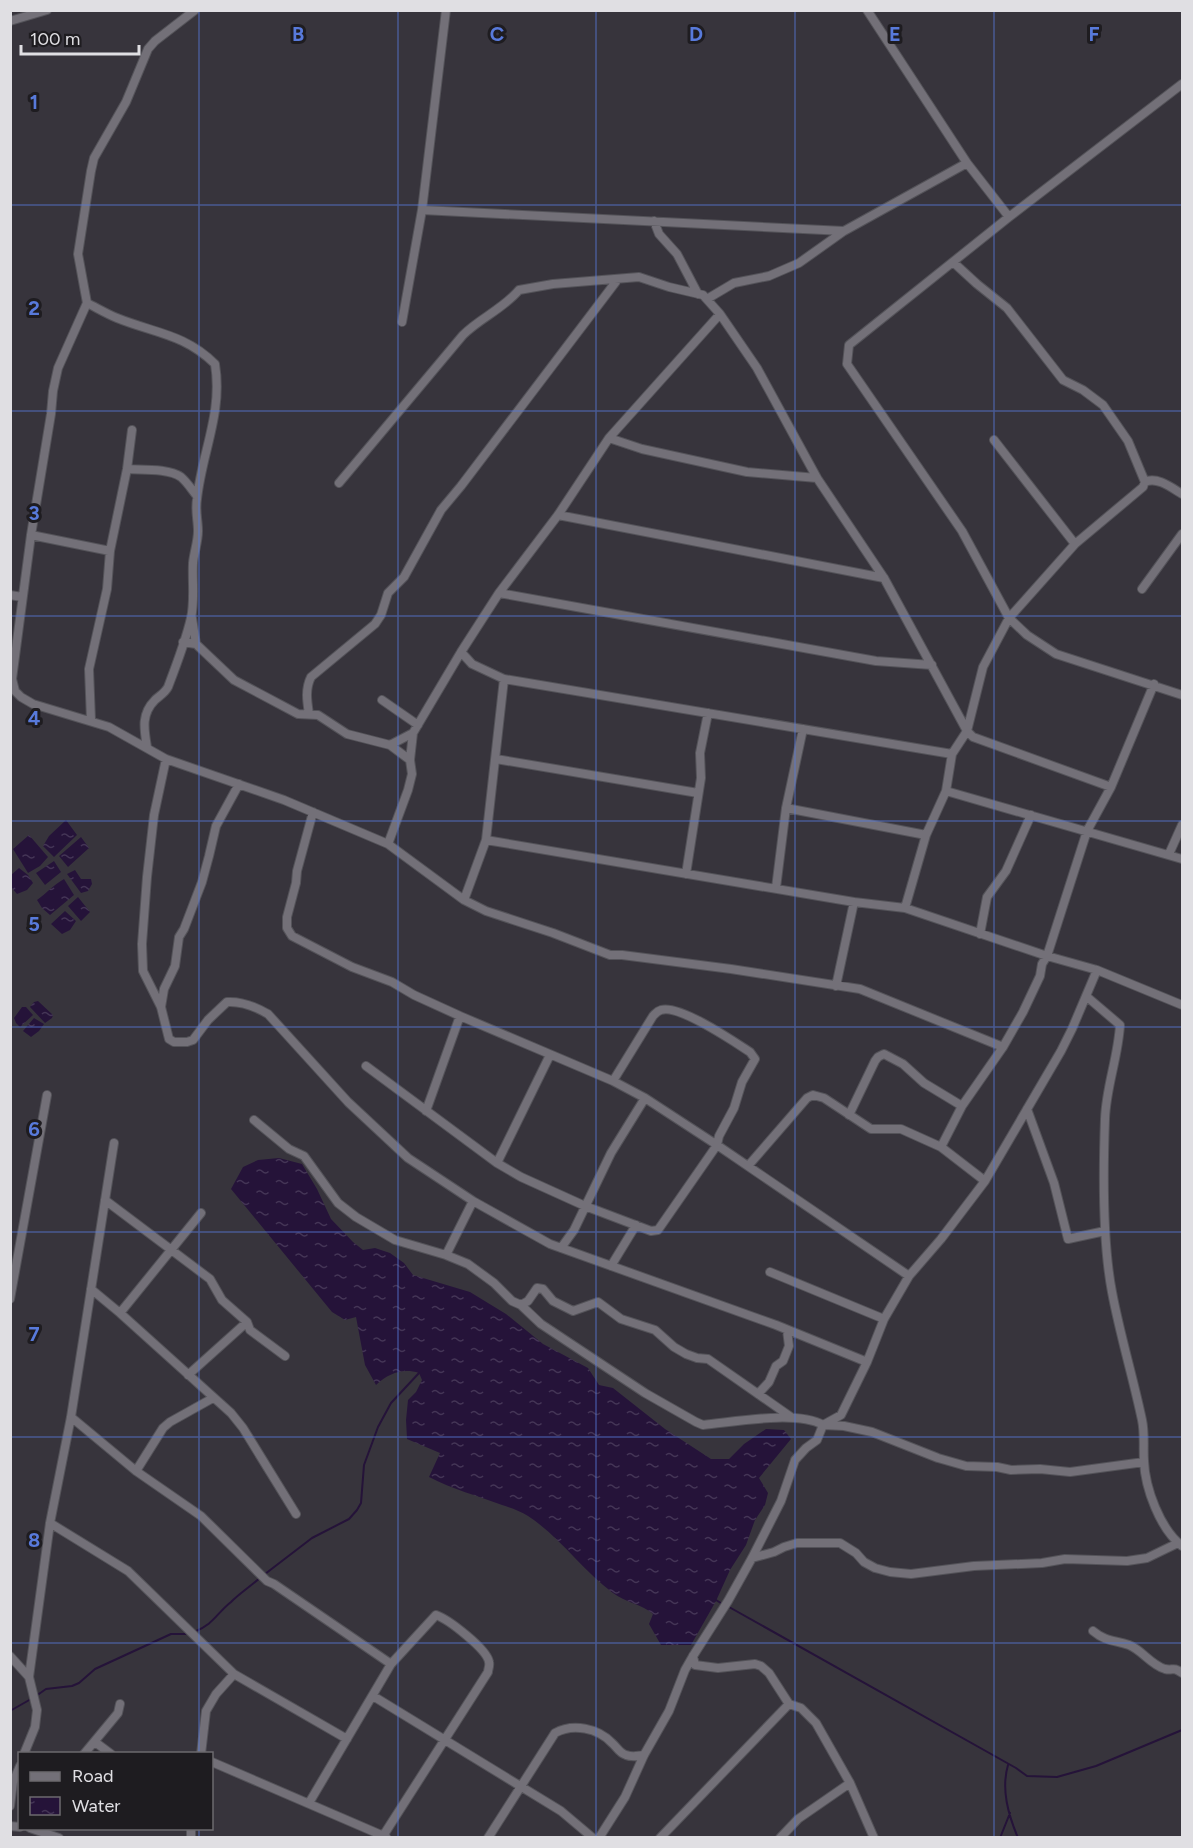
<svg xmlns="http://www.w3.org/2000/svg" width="1193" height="1848" viewBox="0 0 1193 1848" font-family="Figtree,sans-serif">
  <defs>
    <pattern id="water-ripples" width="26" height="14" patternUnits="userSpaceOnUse" patternTransform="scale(1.5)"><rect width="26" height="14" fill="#251339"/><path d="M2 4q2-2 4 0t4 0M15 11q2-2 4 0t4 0" fill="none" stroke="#443556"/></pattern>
  </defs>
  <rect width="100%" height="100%" fill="#37343c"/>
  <path fill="url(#water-ripples)" d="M66,820L77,835L54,857L43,846L49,836Z
    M29,835L48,857L40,866L28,873L13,849Z
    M81,837L89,848L68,867L59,856Z
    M54,861L61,872L45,885L36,873Z
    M19,868L28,875L33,883L27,890L17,894L11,887V875Z
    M75,870L81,879H91L92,884L88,891L81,893L67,874Z
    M64,879L74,895L50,915L42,908L37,900C46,894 53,885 64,879Z
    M78,897L90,912L81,921L68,906Z
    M65,911L76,921L70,930L62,934L51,924Z
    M38,1001L53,1015L52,1018L45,1023L30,1007L34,1002Z
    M22,1007H26L33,1015L20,1027L16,1023L14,1018Z
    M34,1018L44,1024L39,1031L31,1037L23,1031Z
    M279,1158L302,1164L317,1189L331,1219L353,1242L363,1250L375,1248L390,1253L404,1263L413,1275L470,1292L506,1314L543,1344L588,1368L599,1385L613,1388L665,1429L711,1459H729L744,1444L766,1429L784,1430L791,1439L759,1478L768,1493L765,1505L755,1520L746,1545L730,1570L716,1601L691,1645H661L649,1624L653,1614C644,1605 624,1602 613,1593C582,1570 560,1537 528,1516C520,1511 511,1508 502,1505C478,1496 452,1489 429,1477L440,1453L407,1439L406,1420L408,1400L416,1392L422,1380L419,1373C403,1368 389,1373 376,1385L365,1365L356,1317L345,1320L332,1312L231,1189L243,1167L258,1160Z"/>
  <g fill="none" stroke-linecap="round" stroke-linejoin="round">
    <path stroke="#251339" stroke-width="2" d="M265,1574L312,1538L349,1519L357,1510L361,1503L364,1465L378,1427L391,1403L419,1373
      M716,1600L724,1605
      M729,1607L1016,1768L1027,1776L1057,1777L1096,1766L1182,1730
      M194,1632C214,1624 216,1614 231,1602C240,1593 251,1586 261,1577
      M36,1696L46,1689L72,1686L79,1683L95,1669L171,1634H188
      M10,1711L31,1699
      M1008,1765C1001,1789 1008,1814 1018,1838
      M1000,1838L1010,1813"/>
    <defs>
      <path id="street" d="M195,10L155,41L148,49L126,102L94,158L91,171L78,254L87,303L58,368L53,391L51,414L31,535L12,679L15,691L21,697L33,704L109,727L166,759L284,800L388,844L464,900L486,911L553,933L610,955H622L731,969L860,989L1003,1047
        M867,10L967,163L1009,217
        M10,21L47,10
        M1182,84L1009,217L849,345L847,364L962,531L1009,618L1027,635L1056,654L1182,695
        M422,210L844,231L967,163
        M654,221L659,234L677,254L698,294
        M953,262L977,284L1007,308L1063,380L1083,390L1103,405L1128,441L1145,482
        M707,299L734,283L769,276L799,263L844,231
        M87,303C97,308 107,314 117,318C154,333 185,334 215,364C223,413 202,452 197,499C195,511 198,520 198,531C198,542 194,552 193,563C192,580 195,601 191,618C186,640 176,666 168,687C165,693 159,696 155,700C141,714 144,729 147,747
        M402,322L422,210L446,10
        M609,438L642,449L747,472L817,478
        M994,440L1075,544
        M127,469C141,470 169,468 181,477C187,482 192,490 197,496
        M339,483L463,335C480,318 503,309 519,290L553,284L639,277L669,287L703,295L720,314L757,368L817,478L884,578L967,731L973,737L1111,787
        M558,515L884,578
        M31,535L110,551
        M1142,589L1182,534
        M499,593L876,661L932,665
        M10,595L22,597
        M192,618L196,644
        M183,642L196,644L234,680L298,714L318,715L347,734L390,745L410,760
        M461,652L472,664L504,679L952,754
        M382,700L418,725
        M309,714C307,701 305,689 311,677L375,624L381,615L388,593L404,577L441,510L461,486L618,279
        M91,720L89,669L107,589L110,551L127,469L132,430
        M390,745L413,733
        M166,759L154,815L147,877L142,944L143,971L161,1007L169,1039L174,1042H187L193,1040L208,1020L227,1002C241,1001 256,1007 268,1014L348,1102L408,1158L473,1201L550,1244L776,1325L867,1362
        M496,759L698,793
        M946,791L1182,859
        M786,808L926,835
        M313,812L297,871L296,883L287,917V928L292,936L352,967L392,982L414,995L460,1016L613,1081L645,1098L717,1145L909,1276
        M486,840L854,902L905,908L1047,956L1097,970L1182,1005
        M388,844L408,790L412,774L410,760L413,733L461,652L499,593L558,515L609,438L720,314
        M1169,854L1182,825
        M686,874L701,778L700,753L708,713
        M776,888L786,808L803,729
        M464,900L486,840L504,679
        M905,908L926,835L946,791L952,754L967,731L983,667L1009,618L1075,544L1143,487L1145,482C1157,476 1172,488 1182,494
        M980,934L987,897L1006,871L1031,815
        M836,986L854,902
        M1086,996L1120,1025C1118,1058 1106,1087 1105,1119C1103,1173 1102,1240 1112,1292C1120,1335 1133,1377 1142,1420C1145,1434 1143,1447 1144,1461C1145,1488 1160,1529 1182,1546
        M161,1007L164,989L175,966L179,937L184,929L202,882L209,856L216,826L239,784
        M366,1066L497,1163L521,1177L585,1206L651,1231L658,1230L717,1145L719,1136L734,1108L742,1082L755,1059L750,1052C733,1041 679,1004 661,1010C657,1011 656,1013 653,1016L613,1081
        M1027,1109L1054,1183L1068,1239L1105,1231
        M426,1111L460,1016
        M849,1115L875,1061L878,1057L884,1054L903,1064L924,1083L962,1106
        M254,1120L289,1149L304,1156L338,1203L356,1217L395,1240L446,1255L468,1264L494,1283L512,1301L521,1305L541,1324L645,1393L696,1422L703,1425C735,1422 796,1410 823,1425L841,1415L867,1362L884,1319L909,1276L941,1239L985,1181L1061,1051L1072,1029L1097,970
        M941,1147L962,1106L1003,1047L1023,1012L1040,976L1042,964L1047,956L1087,831L1111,787L1154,684
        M497,1163L550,1055
        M748,1166L807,1098L813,1095L824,1098L871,1129H901L941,1147L985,1181
        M105,1200L210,1279L222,1300L247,1322L250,1330L285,1356
        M561,1248L574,1230L611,1153L645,1098
        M446,1255L473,1201
        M611,1266L636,1225
        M770,1272L884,1319
        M91,1289L120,1313L231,1413L243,1428L296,1514
        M10,1299L47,1095
        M521,1305L528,1301L537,1288L543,1289L553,1301L573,1311L598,1302L621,1319L655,1330L674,1347L686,1354L697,1358L708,1359L791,1417
        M120,1313L201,1213
        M188,1375L247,1322
        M758,1394L769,1382L776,1366L783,1361L789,1346L787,1330
        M71,1417L136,1471L201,1516L267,1581L274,1584L391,1664
        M136,1471L163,1428L170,1422L213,1398
        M50,1523L128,1571L234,1674L347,1739
        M752,1558L774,1552L784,1547L797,1543H840L856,1553L864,1562L875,1568L890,1572L911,1574L974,1566L1042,1563L1065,1559L1127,1561L1147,1558L1178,1543
        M1093,1631C1106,1642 1115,1640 1129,1645C1142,1650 1151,1665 1165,1669C1174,1671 1172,1666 1182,1673
        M10,1656L29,1677
        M693,1656L695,1665L718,1668L755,1664L761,1666L769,1673L789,1704L801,1708L816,1723L850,1783L874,1838
        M373,1696L561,1811L593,1838
        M95,1742L111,1754
        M24,1754L35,1727L37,1710L29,1677L50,1523L71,1417L114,1143
        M84,1754L118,1713L120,1704
        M201,1754L206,1711L216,1694L234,1674
        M212,1762L386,1837
        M309,1803L391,1664L436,1615C448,1619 487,1649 489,1662C490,1666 488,1669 488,1672L383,1836
        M10,1806L13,1782L20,1766
        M10,1826L20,1827
        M30,1828L59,1838
        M191,1838V1828
        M488,1838L555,1733C573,1723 598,1728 612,1743C617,1747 619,1753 626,1755C631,1757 639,1756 644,1755
        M599,1838L625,1797L644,1755L669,1711L685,1670L693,1656L728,1601L752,1558L781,1501L795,1460L806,1448L817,1440L823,1425L844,1426L872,1432L938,1458L966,1466L997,1467L1011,1470L1040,1469L1070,1472L1144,1462
        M660,1838L789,1704
        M780,1838L798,1819L850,1783"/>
    </defs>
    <use href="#street" stroke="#545359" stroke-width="10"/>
    <use href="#street" stroke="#737078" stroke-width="8"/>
  </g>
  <path fill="none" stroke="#587adb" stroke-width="1.5" stroke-opacity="0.55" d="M199,10V1754M398,10V1838M596,10V1838M795,10V1838M994,10V1838M10,205H1182M10,411H1182M10,616H1182M10,821H1182M10,1027H1182M10,1232H1182M10,1437H1182M10,1643H1182M199,1828V1838"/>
  <g font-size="20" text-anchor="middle" font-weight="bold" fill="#587adb" stroke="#1e1c20" stroke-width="6" stroke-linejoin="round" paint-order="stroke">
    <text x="298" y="41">B</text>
    <text x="497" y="41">C</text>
    <text x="696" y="41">D</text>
    <text x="895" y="41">E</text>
    <text x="1094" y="41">F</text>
    <text x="34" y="109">1</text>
    <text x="34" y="315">2</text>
    <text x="34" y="520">3</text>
    <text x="34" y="725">4</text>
    <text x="34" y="931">5</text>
    <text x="34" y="1136">6</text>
    <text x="34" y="1341">7</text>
    <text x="34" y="1547">8</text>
  </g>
  <rect width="1193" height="1848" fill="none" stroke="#e0dfe3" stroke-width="24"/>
  <rect x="18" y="1752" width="195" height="78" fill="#1e1c20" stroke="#6c6a6e" stroke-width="1.5"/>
  <rect x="30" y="1772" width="30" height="9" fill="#737078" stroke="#6c6a6e" stroke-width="1.5"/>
  <text x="72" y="1782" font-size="18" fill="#e0dfe3">Road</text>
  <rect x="30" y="1797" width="30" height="18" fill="url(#water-ripples)" stroke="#6c6a6e" stroke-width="1.5"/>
  <text x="72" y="1812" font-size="18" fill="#e0dfe3">Water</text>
  <path d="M21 45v9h118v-9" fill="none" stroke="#e0dfe3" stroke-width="3"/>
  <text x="30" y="45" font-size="18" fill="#e0dfe3" stroke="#1e1c20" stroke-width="4.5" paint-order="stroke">100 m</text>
</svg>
